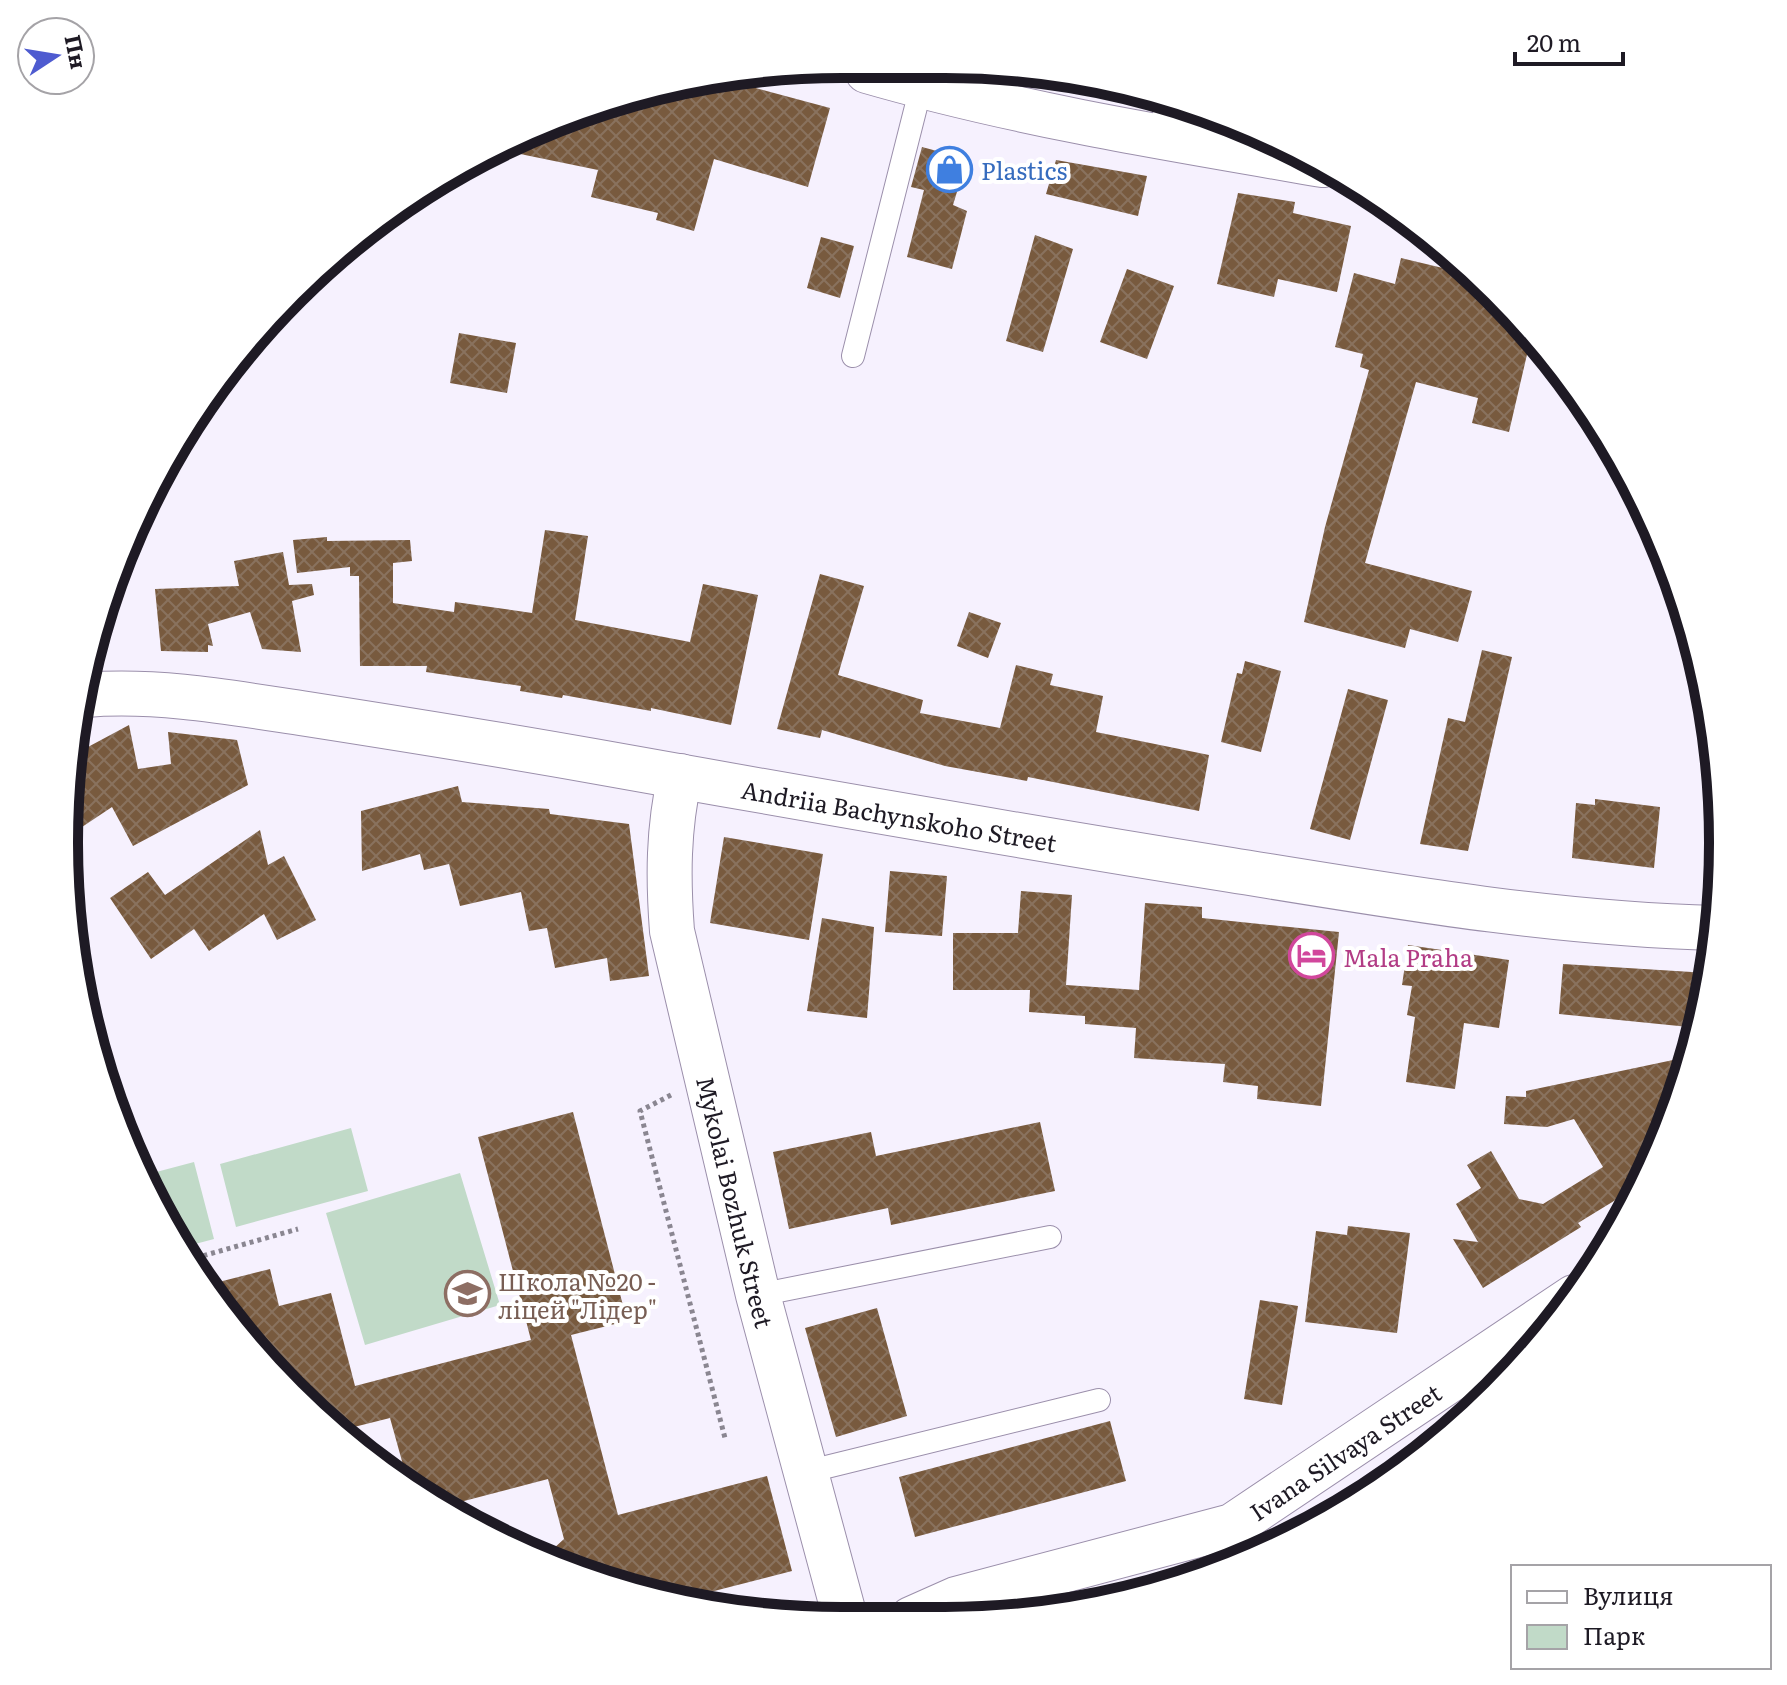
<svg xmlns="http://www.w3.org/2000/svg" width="1787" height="1685" viewBox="0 0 1787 1685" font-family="Literata,serif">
  <defs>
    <pattern id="building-cross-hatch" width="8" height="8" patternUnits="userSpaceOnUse" patternTransform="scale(2)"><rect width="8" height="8" fill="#785a3e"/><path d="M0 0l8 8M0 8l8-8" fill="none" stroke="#89725e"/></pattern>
  </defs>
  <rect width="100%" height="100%" fill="#f6f1fe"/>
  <path fill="#c1dac8" d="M351,1128L368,1191L236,1227L220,1164Z
    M194,1162L214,1239L180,1248L169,1232L145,1175Z
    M460,1173L500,1305L365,1345L326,1213Z"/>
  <path fill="url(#building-cross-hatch)" d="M718,78L830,108L808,187L714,159L694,231L656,220L658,213L591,197L598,170L496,149L544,123L668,86L691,92L695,79Z
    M922,147L967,159L953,205L967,211L952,269L907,257L924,190L911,187Z
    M1056,160L1147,176L1138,216L1046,194Z
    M1238,193L1295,202L1293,213L1351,226L1337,292L1278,279L1274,297L1217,284Z
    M1035,235L1073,249L1043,352L1006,341Z
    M821,237L854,246L840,298L807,288Z
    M1401,258L1472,275L1532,333L1509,432L1472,423L1478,398L1416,382L1365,563L1472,591L1458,642L1410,629L1405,648L1304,622L1325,527L1369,370L1360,367L1363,354L1335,347L1354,273L1395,284Z
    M1127,269L1174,286L1147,359L1100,342Z
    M459,333L516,343L507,393L450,383Z
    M545,530L588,536L575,620L690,642L703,584L758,595L731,725L651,708V711L563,695L562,698L520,691L521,686L426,672L427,666H360L359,576H350V567L297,573L293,540L327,537V541L410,540L412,561L393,563V603L454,612L455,602L532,613Z
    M283,552L289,585L312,584L314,595L292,601L301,652L262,649L250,612L208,624L213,646L208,645V652L161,651L155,589L239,586L234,561Z
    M820,574L864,586L838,675L923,700L920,713L1000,728L1016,665L1053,674L1050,685L1103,696L1096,732L1209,755L1199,811L1028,777L1027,781L945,766L822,730L820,738L777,729Z
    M969,612L1001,623L988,658L957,646Z
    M1482,650L1512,657L1468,851L1420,844L1448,718L1465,722Z
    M1245,661L1281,671L1261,752L1221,742L1237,673L1242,674Z
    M1348,689L1388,700L1350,840L1310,829Z
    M129,725L138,769L171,764L168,732L237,740L248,785L133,846L112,807L67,837L66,791L73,755Z
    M458,786L462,802L549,809L550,814L629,824L649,976L610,981L607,958L555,968L547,928L529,931L521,892L460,906L449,864L424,870L420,854L362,871L361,811Z
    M1595,799L1660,807L1654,868L1572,858L1576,803L1595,805Z
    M260,830L268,865L284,856L316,920L277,940L264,914L209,951L194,929L151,959L110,898L148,872L165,895Z
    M724,837L823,854L809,940L710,923Z
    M890,871L947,876L942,936L885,932Z
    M1021,891L1072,895L1066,985L1139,990L1145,903L1202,907V918L1339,932L1321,1106L1257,1099L1258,1086L1223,1082L1225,1064L1134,1058L1136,1028L1085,1024V1016L1029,1012L1030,990H953V933H1018Z
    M822,918L874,927L867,1018L807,1011Z
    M1408,945L1509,960L1499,1028L1464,1023L1455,1089L1406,1082L1415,1017L1407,1015L1412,986L1402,985Z
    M1563,964L1708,973L1699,1028L1559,1014Z
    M1692,1056L1645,1182L1578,1223L1581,1227L1483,1288L1453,1239L1478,1242L1456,1204L1481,1188L1467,1165L1491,1151L1519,1199L1543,1204L1603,1167L1574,1119L1547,1127L1504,1124L1506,1096L1526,1097V1091Z
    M573,1112L627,1321L571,1335L618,1515L767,1476L792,1571L675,1601L544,1562L541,1560L564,1539L548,1479L441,1507L410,1490L390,1418L342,1430L258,1356L207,1285L270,1269L279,1306L331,1293L355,1386L531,1340L478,1137Z
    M1040,1122L1055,1191L891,1225L888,1208L789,1229L773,1152L871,1132L876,1156Z
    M1348,1226L1410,1233L1397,1333L1305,1322L1316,1231L1347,1235Z
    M1260,1300L1298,1306L1282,1405L1244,1399Z
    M877,1308L907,1416L836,1437L805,1328Z
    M1110,1421L1126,1481L915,1537L899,1477Z"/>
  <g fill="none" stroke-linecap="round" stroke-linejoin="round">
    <defs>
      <path id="service" d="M1160,137L1167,98
        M853,356L921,87
        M758,1295L1050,1237
        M806,1472L1099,1400"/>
      <g id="minor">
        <path id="s1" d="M85,695C159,689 234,703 307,714C403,729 498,744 593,761C806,799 1018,836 1231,870C1392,896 1552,924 1716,928"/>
        <path id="s2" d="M680,776C668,829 668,878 672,931L758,1295L846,1621"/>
        <path id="s3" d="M911,1619L956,1599L1232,1526L1574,1297"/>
      </g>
      <path id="tertiary" d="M867,71C1016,114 1170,139 1323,165"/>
    </defs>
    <use href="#service" stroke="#9b8fab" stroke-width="24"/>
    <use href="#minor" stroke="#9b8fab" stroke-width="46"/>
    <use href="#tertiary" stroke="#9b8fab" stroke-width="46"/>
    <path stroke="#8a8691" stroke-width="5" stroke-dasharray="4 4" stroke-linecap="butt" d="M671,1095L640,1111L725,1438
      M188,1260L298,1229"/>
    <use href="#service" stroke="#fff" stroke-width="22"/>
    <use href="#minor" stroke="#fff" stroke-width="44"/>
    <use href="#tertiary" stroke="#fff" stroke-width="44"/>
  </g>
  <defs>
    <symbol id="shop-ring" viewBox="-11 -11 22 22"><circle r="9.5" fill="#fff" stroke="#3f7fe0" stroke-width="1.5"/><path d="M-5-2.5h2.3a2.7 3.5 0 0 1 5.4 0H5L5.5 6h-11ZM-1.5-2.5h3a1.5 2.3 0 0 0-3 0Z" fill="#3f7fe0"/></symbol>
    <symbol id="hotel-ring" viewBox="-11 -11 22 22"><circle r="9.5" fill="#fff" stroke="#d1479c" stroke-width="1.5"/><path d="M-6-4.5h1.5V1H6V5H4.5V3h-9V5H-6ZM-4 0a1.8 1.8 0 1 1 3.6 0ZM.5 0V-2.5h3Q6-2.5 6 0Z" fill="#d1479c"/></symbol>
    <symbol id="school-ring" viewBox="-11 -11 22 22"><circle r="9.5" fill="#fff" stroke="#8d6e63" stroke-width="1.5"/><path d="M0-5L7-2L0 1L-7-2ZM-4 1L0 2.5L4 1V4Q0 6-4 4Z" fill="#8d6e63"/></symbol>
  </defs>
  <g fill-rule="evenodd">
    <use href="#shop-ring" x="924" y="144" width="51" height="51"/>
    <use href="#hotel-ring" x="1286" y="930" width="51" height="51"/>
    <use href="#school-ring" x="442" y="1268" width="51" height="51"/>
  </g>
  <g text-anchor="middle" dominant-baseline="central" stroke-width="8" stroke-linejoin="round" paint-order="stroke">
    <g font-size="24" fill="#366cbe" stroke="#fff" text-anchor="start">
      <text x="981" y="169">Plastics</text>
    </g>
    <g font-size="24" fill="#1e1a24" stroke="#fff">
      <text stroke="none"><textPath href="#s1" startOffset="824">Andriia Bachynskoho Street</textPath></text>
      <text stroke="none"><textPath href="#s2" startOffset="434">Mykolai Bozhuk Street</textPath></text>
      <text stroke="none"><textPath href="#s3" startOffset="470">Ivana Silvaya Street</textPath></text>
    </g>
    <g font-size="24" fill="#b23c85" stroke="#fff" text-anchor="start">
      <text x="1343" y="956">Mala Praha</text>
    </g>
    <g font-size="24" fill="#785e54" stroke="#fff" text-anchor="start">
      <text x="498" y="1280">Школа №20 -<tspan x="498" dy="28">ліцей "Лідер"</tspan></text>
    </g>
  </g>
  <path d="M0 0H1787V1685H0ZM842 78H945A764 764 0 0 1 1709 842V843A764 764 0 0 1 945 1607H842A764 764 0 0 1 78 843V842A764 764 0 0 1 842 78Z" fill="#fff" fill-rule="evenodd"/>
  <path fill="none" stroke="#1e1a24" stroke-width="10" d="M842 78H945A764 764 0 0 1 1709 842V843A764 764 0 0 1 945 1607H842A764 764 0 0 1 78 843V842A764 764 0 0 1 842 78Z"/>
  <rect x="1511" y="1565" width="260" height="104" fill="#ffffff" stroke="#a5a3a7" stroke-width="2"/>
  <rect x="1527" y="1591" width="40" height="12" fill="#ffffff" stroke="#a5a3a7" stroke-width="2"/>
  <text x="1583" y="1605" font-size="24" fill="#1e1a24">Вулиця</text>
  <rect x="1527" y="1625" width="40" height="24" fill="#c1dac8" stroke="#a5a3a7" stroke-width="2"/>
  <text x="1583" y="1645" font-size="24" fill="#1e1a24">Парк</text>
  <g transform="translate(56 56) rotate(78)"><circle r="38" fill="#ffffff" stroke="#a5a3a7" stroke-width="2"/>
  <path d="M0-6L14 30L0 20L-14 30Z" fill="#4e5bd0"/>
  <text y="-12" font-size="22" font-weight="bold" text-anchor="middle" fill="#1e1a24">Пн</text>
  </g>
  <path d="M1515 52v12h108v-12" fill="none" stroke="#1e1a24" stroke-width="4"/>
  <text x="1527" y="52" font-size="24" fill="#1e1a24" stroke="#ffffff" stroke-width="6" paint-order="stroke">20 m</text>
</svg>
